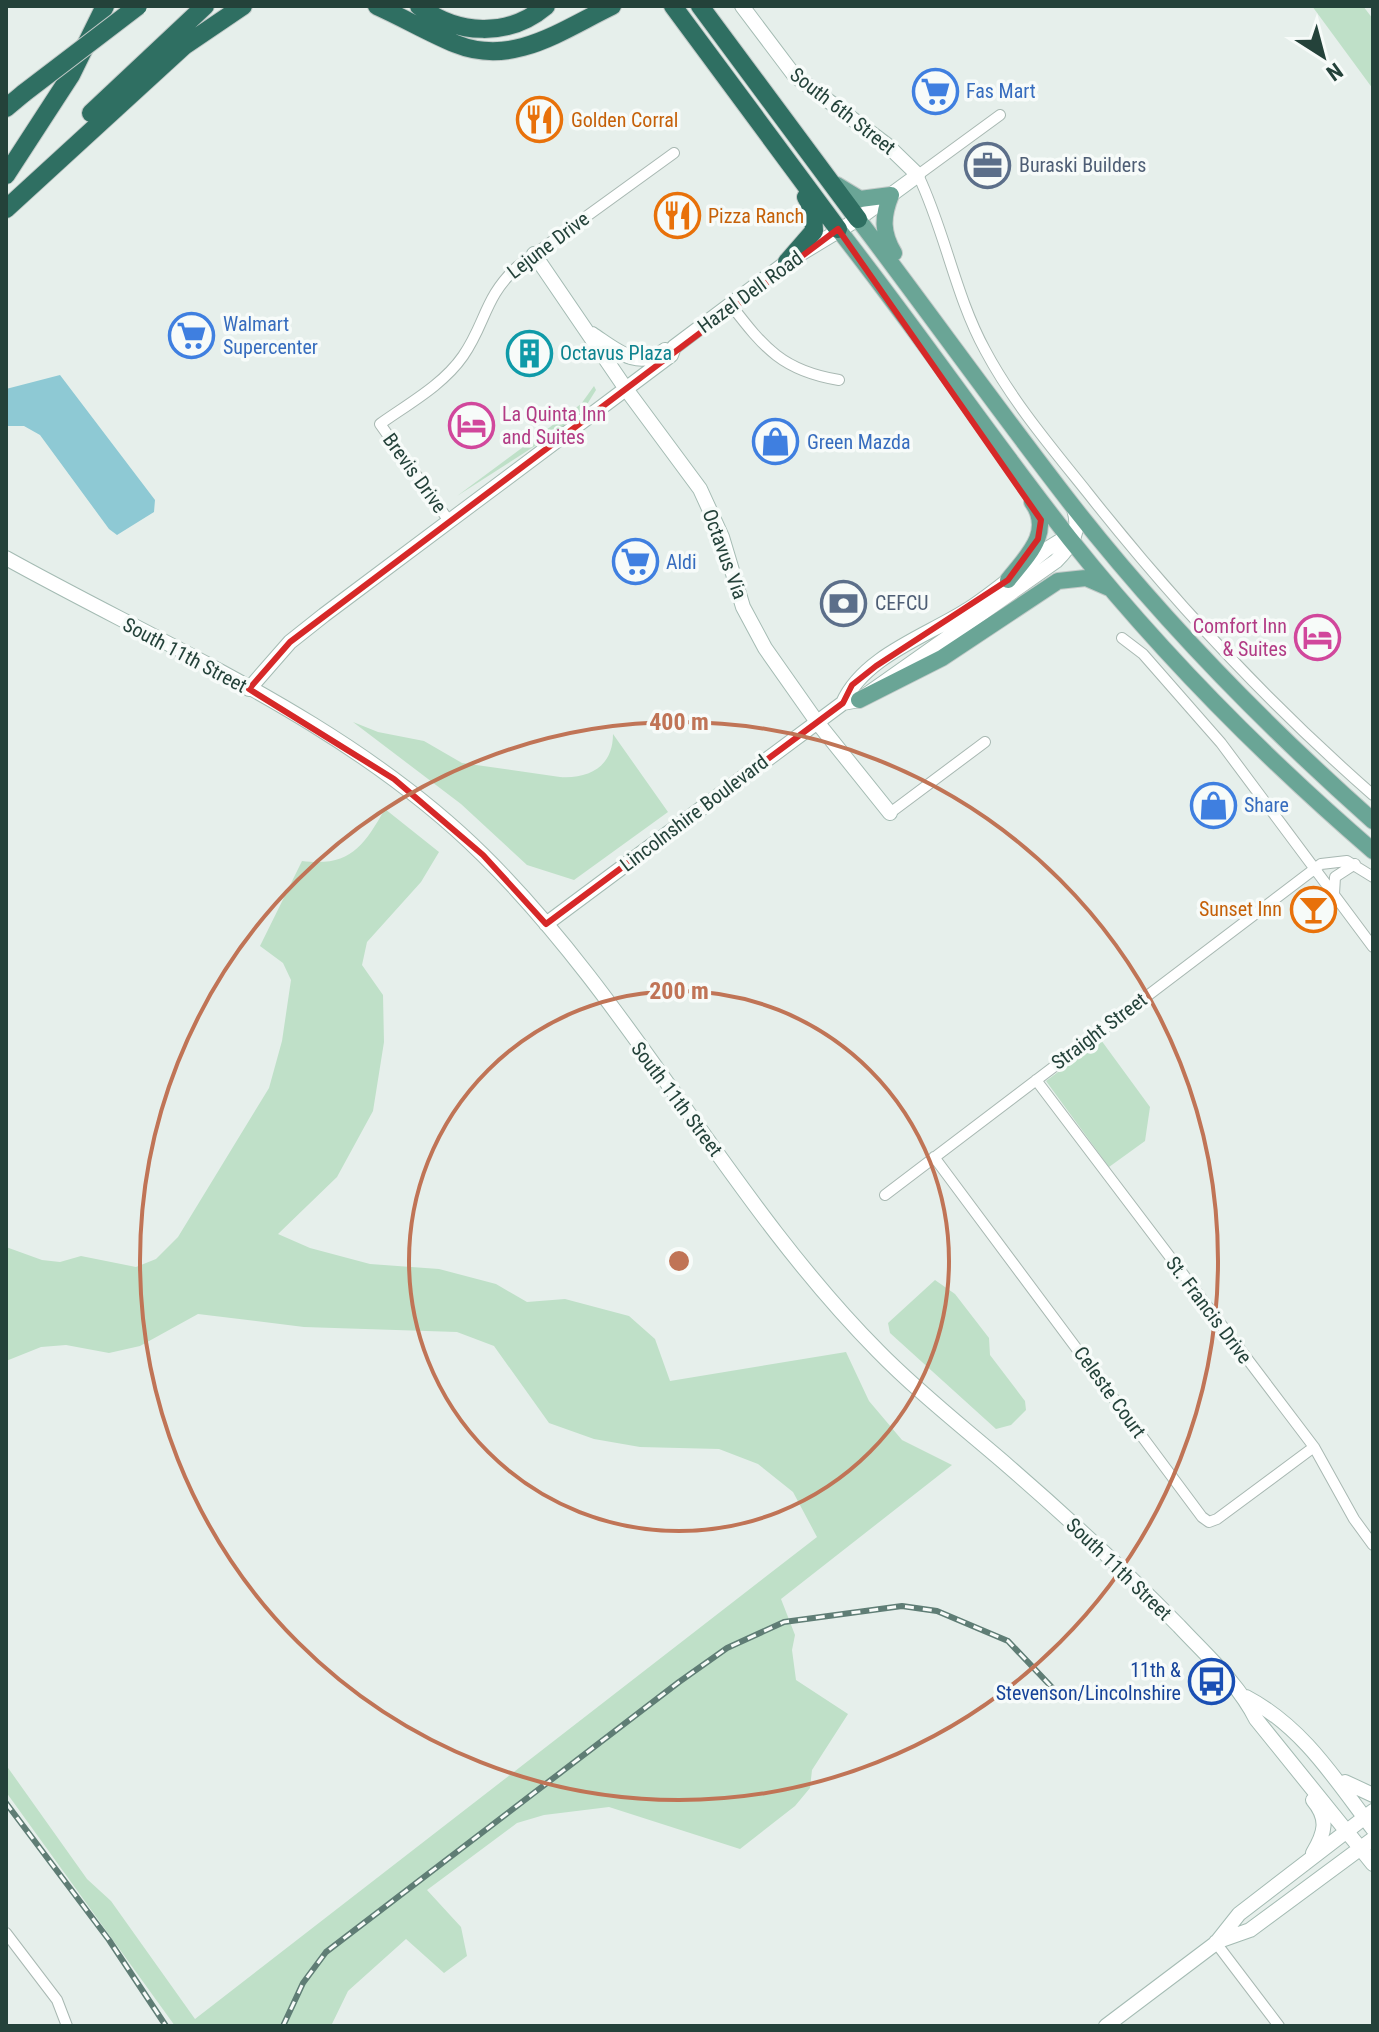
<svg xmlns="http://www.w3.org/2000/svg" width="1379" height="2032" viewBox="0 0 1379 2032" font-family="'Roboto Condensed',sans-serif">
  <rect width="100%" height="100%" fill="#e6efeb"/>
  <path fill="#bfe0c8" d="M1312,6H1363L1373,19V89Z
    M594,386L596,390L586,406L563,428L457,496L581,404Z
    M353,722L378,732L424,741L462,763L560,777C590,779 613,766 613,734L668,812L574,880L527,865L461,804Z
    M385,809L439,852L421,882L367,942L362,965L383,995L384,1042L373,1111L337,1177L278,1234L310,1248L370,1264L439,1269L496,1284L527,1302L565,1299L629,1316L655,1339L670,1381L846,1352L869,1401L902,1440L952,1465L781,1599L795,1635L792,1650L796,1680L848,1714L812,1770L810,1788L795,1806L740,1849L609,1807L544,1815L517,1823L427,1890L461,1927L467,1956L444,1973L406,1939L348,1991L331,2026H175L6,1792V1765L87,1879L111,1901L195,2019L817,1537L793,1492L758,1464L719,1449L640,1447L594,1439L549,1423L494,1346L457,1332L304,1327L198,1314L140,1346L109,1353L66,1345L41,1347L6,1361V1247L42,1260L60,1262L81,1256L136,1267L156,1259L178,1237L269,1088L282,1041L291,980L283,963L260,946L302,861C350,867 363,847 385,809Z
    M1101,1040L1150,1107L1145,1141L1109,1167L1046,1081Z
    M935,1280L955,1294L989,1338L990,1355L1025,1401L1026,1410L1011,1425L996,1429L890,1333L888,1323Z"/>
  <path fill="#8ec9d4" d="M60,375L155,500L154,512L117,535L109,529L40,435L24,426H6V389Z"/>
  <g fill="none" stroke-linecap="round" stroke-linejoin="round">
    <defs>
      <path id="street" d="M1000,115L918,175C945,231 955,295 985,350C1012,401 1051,447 1087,492C1173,601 1268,703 1373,795
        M731,305C764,348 783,371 839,380
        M449,521L380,424C408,404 443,385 463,356C486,323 484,297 518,266L674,153
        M1122,638L1143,654L1221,743L1373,947
        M890,813L985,742
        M1334,894L1335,877L1355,864
        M1036,1080L1314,1447L1354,1519L1373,1545
        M934,1157L1202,1517L1209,1522L1217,1519L1314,1447
        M885,1195L1321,864L1347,861L1373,877
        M6,1933L57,2000L67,2026
        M1216,1943L1279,2026"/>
      <path id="secondary" d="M534,254L626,389L700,489L722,537L743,607L765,648L817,722L890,813
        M592,334C616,350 638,371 665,350
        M6,558C168,648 350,723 483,855C632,1002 730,1202 878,1351C918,1392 964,1428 1008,1466C1067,1517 1124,1570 1179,1626C1206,1655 1238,1683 1256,1719L1373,1864
        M249,689L290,642L324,615L671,355L674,347L787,262L858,219L918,175L887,145L794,75L742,6
        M843,703C864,656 927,636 969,609C996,591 1021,570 1047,549L1060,541H1072
        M546,924L843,703L859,700L1056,561C1072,545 1081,531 1074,509
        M1246,1697C1303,1727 1335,1779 1373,1829
        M1345,1782L1373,1795
        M1313,1853C1325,1833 1329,1819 1313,1800
        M1216,1942L1250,1930L1373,1839
        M1106,2026L1216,1943L1239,1914L1373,1811"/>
      <path id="primary" d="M837,185L860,199L891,195
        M891,195C882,217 882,233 894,253
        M858,219C930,314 999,411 1072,505C1162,620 1264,724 1373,821
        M838,229C918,331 990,437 1070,539C1160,652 1263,756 1373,851
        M1008,580C1026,557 1054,532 1032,502
        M859,700L942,658L1058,581L1086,578L1109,588"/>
      <path id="highway" d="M377,6C404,18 429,33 456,44C513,67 562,30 612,6
        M419,6C457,35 508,38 546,6
        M673,6L838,229
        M700,6L858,219
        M6,108L24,93
        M91,113L205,6
        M6,175L71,75L105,6
        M6,209L184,46L243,6
        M787,262L814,231L813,210L806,197"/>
    </defs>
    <use href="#street" stroke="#a8b8b2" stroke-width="12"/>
    <use href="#secondary" stroke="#a4bbb3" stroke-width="16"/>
    <use href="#primary" stroke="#c2cac8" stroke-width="18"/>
    <use href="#highway" stroke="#c2cac8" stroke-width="20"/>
    <use href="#street" stroke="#fff" stroke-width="10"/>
    <use href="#secondary" stroke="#fff" stroke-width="14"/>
    <use href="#primary" stroke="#6aa596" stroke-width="16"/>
    <use href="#highway" stroke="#2f6f62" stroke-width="18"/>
    <defs>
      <path id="rail" d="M6,1803L109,1940L166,2026
        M283,2026L303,1983L326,1952L679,1682L727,1648L784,1622L902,1606L937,1611L1008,1641L1064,1700"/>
    </defs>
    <use href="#rail" stroke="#5f7d75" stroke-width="6"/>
    <use href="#rail" stroke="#f7fbf9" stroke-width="3" stroke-dasharray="9" stroke-linecap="butt"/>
    <defs>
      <path id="highway-bridge" d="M24,93L138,6"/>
    </defs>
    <use href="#highway-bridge" stroke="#c2cac8" stroke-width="20" stroke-linecap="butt"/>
    <use href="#highway-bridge" stroke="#2f6f62" stroke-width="18"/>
  </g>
  <path fill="none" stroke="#d62828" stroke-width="6" stroke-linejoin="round" d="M838,229L1041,520L1038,539L1008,580L876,666L852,685L843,703L546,924L483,855L394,779L249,689L290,642Z"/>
  <g fill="none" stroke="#c07456" stroke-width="4">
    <circle cx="679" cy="1261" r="270"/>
    <circle cx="679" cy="1261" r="539"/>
  </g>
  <defs>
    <symbol id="supermarket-ring" viewBox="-11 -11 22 22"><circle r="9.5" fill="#f7fbf9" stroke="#3f7fe0" stroke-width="1.5"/><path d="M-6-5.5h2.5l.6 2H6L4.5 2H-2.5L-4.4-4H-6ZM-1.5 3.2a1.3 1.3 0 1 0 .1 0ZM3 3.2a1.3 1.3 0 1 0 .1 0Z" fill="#3f7fe0"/></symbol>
    <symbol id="restaurant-ring" viewBox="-11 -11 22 22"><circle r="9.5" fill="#f7fbf9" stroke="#e8710a" stroke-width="1.5"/><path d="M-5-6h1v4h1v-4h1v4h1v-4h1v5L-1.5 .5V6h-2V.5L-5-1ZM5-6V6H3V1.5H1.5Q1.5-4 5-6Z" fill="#e8710a"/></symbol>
    <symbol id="office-ring" viewBox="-11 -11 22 22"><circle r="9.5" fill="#f7fbf9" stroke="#5c6f8a" stroke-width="1.5"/><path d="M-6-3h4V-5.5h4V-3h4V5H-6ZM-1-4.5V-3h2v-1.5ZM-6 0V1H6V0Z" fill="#5c6f8a"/></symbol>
    <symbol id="building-ring" viewBox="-11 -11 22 22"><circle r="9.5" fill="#f7fbf9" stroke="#0f9aa8" stroke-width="1.5"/><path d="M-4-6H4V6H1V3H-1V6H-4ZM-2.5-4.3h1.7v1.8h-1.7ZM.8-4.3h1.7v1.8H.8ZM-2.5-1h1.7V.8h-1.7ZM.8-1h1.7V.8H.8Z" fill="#0f9aa8"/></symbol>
    <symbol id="hotel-ring" viewBox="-11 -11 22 22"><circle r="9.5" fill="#f7fbf9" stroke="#d1479c" stroke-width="1.5"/><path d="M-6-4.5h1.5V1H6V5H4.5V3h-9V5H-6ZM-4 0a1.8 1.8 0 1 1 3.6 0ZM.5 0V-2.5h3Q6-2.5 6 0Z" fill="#d1479c"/></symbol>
    <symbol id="shop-ring" viewBox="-11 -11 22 22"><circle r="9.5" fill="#f7fbf9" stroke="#3f7fe0" stroke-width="1.5"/><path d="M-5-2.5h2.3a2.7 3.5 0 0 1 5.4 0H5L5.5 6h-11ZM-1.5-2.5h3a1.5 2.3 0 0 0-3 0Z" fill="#3f7fe0"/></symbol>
    <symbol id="bank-ring" viewBox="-11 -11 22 22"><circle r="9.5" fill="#f7fbf9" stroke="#5c6f8a" stroke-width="1.5"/><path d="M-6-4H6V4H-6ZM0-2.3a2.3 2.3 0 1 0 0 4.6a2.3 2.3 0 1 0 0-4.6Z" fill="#5c6f8a"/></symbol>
    <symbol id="bar-ring" viewBox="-11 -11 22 22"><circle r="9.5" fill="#f7fbf9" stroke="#e8710a" stroke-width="1.5"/><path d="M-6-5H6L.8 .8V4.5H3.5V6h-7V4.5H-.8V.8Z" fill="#e8710a"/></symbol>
    <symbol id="bus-ring" viewBox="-11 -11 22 22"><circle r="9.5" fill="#f7fbf9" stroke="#1a4fb4" stroke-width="1.5"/><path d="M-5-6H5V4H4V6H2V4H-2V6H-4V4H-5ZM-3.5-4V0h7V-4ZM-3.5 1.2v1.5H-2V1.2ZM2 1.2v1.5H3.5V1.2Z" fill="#1a4fb4"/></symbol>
  </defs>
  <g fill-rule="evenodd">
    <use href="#supermarket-ring" x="910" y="66" width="51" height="51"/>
    <use href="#restaurant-ring" x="514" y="94" width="51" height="51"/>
    <use href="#office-ring" x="962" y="140" width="51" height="51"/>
    <use href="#restaurant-ring" x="652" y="190" width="51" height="51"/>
    <use href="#supermarket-ring" x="166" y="310" width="51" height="51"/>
    <use href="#building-ring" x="504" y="328" width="51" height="51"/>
    <use href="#hotel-ring" x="446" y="400" width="51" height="51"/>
    <use href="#shop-ring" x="750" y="416" width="51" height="51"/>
    <use href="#supermarket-ring" x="610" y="536" width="51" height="51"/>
    <use href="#bank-ring" x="818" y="578" width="51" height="51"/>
    <use href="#hotel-ring" x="1292" y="612" width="51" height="51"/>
    <use href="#shop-ring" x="1188" y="780" width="51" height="51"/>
    <use href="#bar-ring" x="1288" y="884" width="51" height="51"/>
    <use href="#bus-ring" x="1186" y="1656" width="51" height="51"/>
  </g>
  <g text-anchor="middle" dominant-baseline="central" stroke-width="7" stroke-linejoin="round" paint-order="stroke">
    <g font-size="20" fill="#366cbe" stroke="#f7fbf9" text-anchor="start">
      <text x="966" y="91">Fas Mart</text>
      <text x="223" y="324">Walmart<tspan x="223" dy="23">Supercenter</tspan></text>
      <text x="807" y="442">Green Mazda</text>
      <text x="666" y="562">Aldi</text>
      <text x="1244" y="805">Share</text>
    </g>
    <g font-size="20" fill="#24423a" stroke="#f7fbf9">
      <text transform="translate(843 111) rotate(38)">South 6th Street</text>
      <text transform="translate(548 245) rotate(-37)">Lejune Drive</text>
      <text transform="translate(750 292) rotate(-36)">Hazel Dell Road</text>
      <text transform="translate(415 473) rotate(54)">Brevis Drive</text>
      <text transform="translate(725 554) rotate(70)">Octavus Via</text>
      <text transform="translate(185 655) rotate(28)">South 11th Street</text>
      <text transform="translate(694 813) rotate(-37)">Lincolnshire Boulevard</text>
      <text transform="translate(1099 1031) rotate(-37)">Straight Street</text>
      <text transform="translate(677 1099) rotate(53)">South 11th Street</text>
      <text transform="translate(1209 1310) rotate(53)">St. Francis Drive</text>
      <text transform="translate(1110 1392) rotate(54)">Celeste Court</text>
      <text transform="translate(1119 1569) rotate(44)">South 11th Street</text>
    </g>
    <g font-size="20" fill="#c56008" stroke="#f7fbf9" text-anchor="start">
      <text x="571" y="120">Golden Corral</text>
      <text x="708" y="216">Pizza Ranch</text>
      <text x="1282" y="909" text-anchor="end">Sunset Inn</text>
    </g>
    <g font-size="20" fill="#4e5e75" stroke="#f7fbf9" text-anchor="start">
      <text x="1019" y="165">Buraski Builders</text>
      <text x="875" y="603">CEFCU</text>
    </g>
    <g font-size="20" fill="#0d838f" stroke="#f7fbf9" text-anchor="start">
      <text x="560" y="353">Octavus Plaza</text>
    </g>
    <g font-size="20" fill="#b23c85" stroke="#f7fbf9" text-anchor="start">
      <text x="502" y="414">La Quinta Inn<tspan x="502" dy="23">and Suites</tspan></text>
      <text x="1287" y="626" text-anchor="end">Comfort Inn<tspan x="1287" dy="23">&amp; Suites</tspan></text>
    </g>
    <g font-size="20" fill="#164399" stroke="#f7fbf9" text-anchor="end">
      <text x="1181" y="1670">11th &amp;<tspan x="1181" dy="23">Stevenson/Lincolnshire</tspan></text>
    </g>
  </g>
  <circle cx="679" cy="1261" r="12" fill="#c07456" stroke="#f7fbf9" stroke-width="4"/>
  <g font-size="24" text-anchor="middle" font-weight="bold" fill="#c07456" stroke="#f7fbf9" stroke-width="7" stroke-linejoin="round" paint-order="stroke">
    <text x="679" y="730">400 m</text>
    <text x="679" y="999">200 m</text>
  </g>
  <rect width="1379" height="2032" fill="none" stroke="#24423a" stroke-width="16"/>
  <g transform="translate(1323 56) rotate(144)" stroke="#f7fbf9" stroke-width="6" paint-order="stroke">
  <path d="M0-6L14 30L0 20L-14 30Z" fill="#24423a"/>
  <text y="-12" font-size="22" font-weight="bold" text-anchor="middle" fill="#24423a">N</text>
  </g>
</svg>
